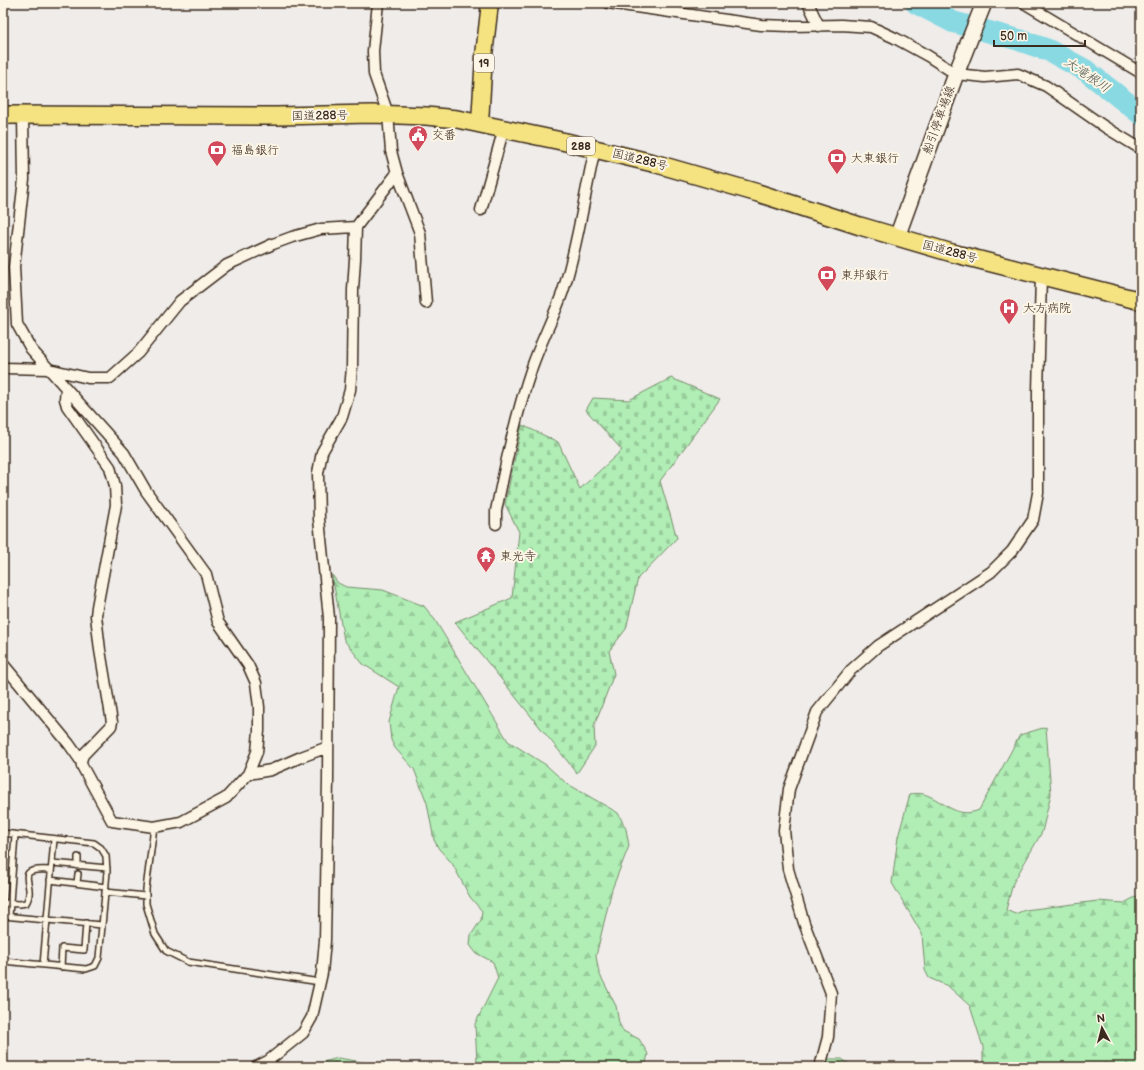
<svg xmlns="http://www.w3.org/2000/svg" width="1144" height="1070" viewBox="0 0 1144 1070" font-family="'Balsamiq Sans','Klee One',sans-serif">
  <defs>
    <pattern id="forest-firs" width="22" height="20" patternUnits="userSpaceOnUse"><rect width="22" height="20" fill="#b0eeb5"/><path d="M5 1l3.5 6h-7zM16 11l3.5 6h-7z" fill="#98cc9b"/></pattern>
    <pattern id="cemetery-stones" width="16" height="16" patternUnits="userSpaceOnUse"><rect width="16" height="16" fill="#b0eeb5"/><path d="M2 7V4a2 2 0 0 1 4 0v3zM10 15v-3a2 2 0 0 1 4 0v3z" fill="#98cc9b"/></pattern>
  </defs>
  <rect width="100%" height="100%" fill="#efece9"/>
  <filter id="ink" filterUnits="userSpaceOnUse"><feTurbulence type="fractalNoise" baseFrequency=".025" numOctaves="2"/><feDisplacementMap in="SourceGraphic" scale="8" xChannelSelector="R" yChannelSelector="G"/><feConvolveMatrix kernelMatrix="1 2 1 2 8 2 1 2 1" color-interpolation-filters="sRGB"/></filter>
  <g filter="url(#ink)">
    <path fill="url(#forest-firs)" stroke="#768c6a" d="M332,575L338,583L346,587L383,590L424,606L435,620L508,741L546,765L566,783L618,813L626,829L629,846L612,889L596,956L599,973L616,1006L619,1023L623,1031L639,1039L648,1054L645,1067H476L477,1062L475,1024L498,978L493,962L476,953L470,945L471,935L481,920L482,911L470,897L452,863L439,849L434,840L427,803L414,769L395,748L391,740L389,722L399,687L363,664L344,640Z
      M1046,727L1051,794L1042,832L1013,883L1006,910L1015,914L1025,910L1098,901L1124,903L1141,894V1067H983V1047L970,1006L948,986L929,978L925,970L922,934L892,883L898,837L910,794C917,793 923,793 929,796C947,804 958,819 979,810L1020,735Z
      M338,1058L393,1067H305Z
      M825,1059H842L849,1064V1067H818Z"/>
    <path fill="url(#cemetery-stones)" stroke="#768c6a" d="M671,378L720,399L660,481L677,538L638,578L626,629L609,651L614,674L594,726L595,746L577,773L455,622L512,598L519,532L505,504L522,425L558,442L580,489L622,450L586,410L593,398L629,400Z"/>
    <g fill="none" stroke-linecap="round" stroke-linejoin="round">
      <path stroke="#89d9e3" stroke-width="22" d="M916,3L953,22L1019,40L1048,50L1085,70L1141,114"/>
      <defs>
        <path id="service" d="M154,827L146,889V904L155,934L166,951L188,962L320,982
          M3,833L94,843L101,848L106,856L107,872L99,958L95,966L86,969L3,961
          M52,863L107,868
          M78,866V857
          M50,880L106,887
          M77,883L78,874
          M105,892L146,896
          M3,903L20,904L26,903C38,884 9,867 51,870
          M3,916L102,925
          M9,916L15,835
          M43,965L54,839
          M61,967L62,948L84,950L86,923"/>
        <path id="minor" d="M608,3L761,25L790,26L841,25L871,27L895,38L928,56L956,74L985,77L1018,74L1046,86L1105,127L1141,149
          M808,3L819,26
          M1024,3L1141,73
          M23,116L24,179L14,267L17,324L31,349L124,453L146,491L206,574L218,622L248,665L256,683L259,707V731L257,752L248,774
          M397,173L420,233L426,303
          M481,210L504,128
          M3,368L49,369L88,378H110L138,353L180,301L227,265L273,244L292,237L321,229L356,227
          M66,388L65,399L67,406L110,467L115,486L116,505L97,607L96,616L100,650L112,722L111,726L83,755L81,761L82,766L112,821L154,827L181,822L226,798L248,774L271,770L301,757L328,747
          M496,524V511C506,462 516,414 532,367C541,341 554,317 563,291C578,245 584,196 595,149
          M3,664L69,744L81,761
          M256,1067L268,1061L303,1033L312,1017L322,973L325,941L328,780L329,618L319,519L318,473L322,452L342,417L350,390L352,367L353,290L355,259L356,227L397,173L391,151L388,114L374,74L373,51L378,3
          M820,1067L828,1037L831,993L804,923L788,869L784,830L789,789L817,712L851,670L878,646L991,572L1012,551L1033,520L1038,493V392L1041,276"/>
        <path id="secondary" d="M897,237L956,74L984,3"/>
        <path id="primary" d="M480,123L484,55L490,3"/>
        <path id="trunk" d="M3,115L277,116L372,114L426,116L457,119L566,142L657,164L758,193L860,226L952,253L1141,301"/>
      </defs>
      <use href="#service" stroke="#3b2a1e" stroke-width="8"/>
      <use href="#minor" stroke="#3b2a1e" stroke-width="13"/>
      <use href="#secondary" stroke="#3b2a1e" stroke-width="18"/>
      <use href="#primary" stroke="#3b2a1e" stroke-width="19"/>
      <use href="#trunk" stroke="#3b2a1e" stroke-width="20"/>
      <use href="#service" stroke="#fcf5e5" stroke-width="5"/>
      <use href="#minor" stroke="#fcf5e5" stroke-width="10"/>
      <use href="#secondary" stroke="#fcf5e5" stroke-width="15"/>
      <use href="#primary" stroke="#f5e382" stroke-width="16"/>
      <use href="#trunk" stroke="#f5e382" stroke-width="17"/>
    </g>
  </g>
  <defs>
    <symbol id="civic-pin" viewBox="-11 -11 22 30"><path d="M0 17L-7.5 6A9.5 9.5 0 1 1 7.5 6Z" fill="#d1495b" stroke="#fcf5e5"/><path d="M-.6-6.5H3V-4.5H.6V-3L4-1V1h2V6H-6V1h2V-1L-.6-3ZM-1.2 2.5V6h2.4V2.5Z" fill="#fff"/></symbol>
    <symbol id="bank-pin" viewBox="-11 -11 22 30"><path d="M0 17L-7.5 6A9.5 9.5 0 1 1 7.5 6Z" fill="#d1495b" stroke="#fcf5e5"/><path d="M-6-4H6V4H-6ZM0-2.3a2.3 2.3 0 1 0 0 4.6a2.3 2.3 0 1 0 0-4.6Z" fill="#fff"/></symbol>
    <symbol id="hospital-pin" viewBox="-11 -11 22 30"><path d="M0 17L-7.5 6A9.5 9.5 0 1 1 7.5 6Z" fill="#d1495b" stroke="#fcf5e5"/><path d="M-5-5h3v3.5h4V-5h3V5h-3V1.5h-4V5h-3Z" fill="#fff"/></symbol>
    <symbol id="temple-pin" viewBox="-11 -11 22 30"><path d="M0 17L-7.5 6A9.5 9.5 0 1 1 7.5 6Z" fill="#d1495b" stroke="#fcf5e5"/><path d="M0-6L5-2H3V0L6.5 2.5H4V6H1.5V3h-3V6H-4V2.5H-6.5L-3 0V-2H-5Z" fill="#fff"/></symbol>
  </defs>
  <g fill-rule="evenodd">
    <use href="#civic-pin" x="407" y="124" width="22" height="30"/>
    <use href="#bank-pin" x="206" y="139" width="22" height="30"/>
    <use href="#bank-pin" x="826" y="147" width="22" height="30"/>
    <use href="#bank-pin" x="816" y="264" width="22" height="30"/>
    <use href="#hospital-pin" x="998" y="297" width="22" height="30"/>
    <use href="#temple-pin" x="475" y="545" width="22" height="30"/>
  </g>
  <g text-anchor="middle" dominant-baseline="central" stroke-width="4" stroke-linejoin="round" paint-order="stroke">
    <g fill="#fcf5e5" stroke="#75675a" stroke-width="1">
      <rect x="474" y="54" width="20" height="18" rx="3"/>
      <rect x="567" y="137" width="28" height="18" rx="3"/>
    </g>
    <g font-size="11" font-weight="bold" fill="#3b2a1e">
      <text x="484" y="63">19</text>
      <text x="581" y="146">288</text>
    </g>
    <g font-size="12" fill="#3b2a1e" stroke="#fcf5e5">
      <text transform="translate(320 116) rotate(-1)">国道288号</text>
      <text transform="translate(939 120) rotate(-70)">船引停車場線</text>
      <text transform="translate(640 160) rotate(14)">国道288号</text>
      <text transform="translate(950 252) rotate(15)">国道288号</text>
    </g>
    <g font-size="12" fill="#3b2a1e" stroke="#fcf5e5" text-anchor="start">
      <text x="432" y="135">交番</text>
      <text x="231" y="150">福島銀行</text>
      <text x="851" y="158">大東銀行</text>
      <text x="841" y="275">東邦銀行</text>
      <text x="1023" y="308">大方病院</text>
      <text x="500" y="556">東光寺</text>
    </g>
    <g font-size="13" font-style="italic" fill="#4e564f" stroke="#fcf5e5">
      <text transform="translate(1087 75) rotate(34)">大滝根川</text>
    </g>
  </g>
  <rect width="1144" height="1070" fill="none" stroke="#fcf5e5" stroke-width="16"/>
  <rect x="8" y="8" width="1128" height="1054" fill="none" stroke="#3b2a1e" stroke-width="1.5" filter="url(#ink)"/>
  <g transform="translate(1102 1028) rotate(353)" stroke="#fcf5e5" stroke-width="3" paint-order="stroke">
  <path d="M0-3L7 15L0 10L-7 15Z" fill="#3b2a1e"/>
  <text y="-6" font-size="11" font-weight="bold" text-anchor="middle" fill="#3b2a1e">N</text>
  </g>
  <path d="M994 40v6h91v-6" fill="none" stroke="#3b2a1e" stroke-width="2"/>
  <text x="1000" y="40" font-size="12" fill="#3b2a1e" stroke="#fcf5e5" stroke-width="3" paint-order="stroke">50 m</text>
</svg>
